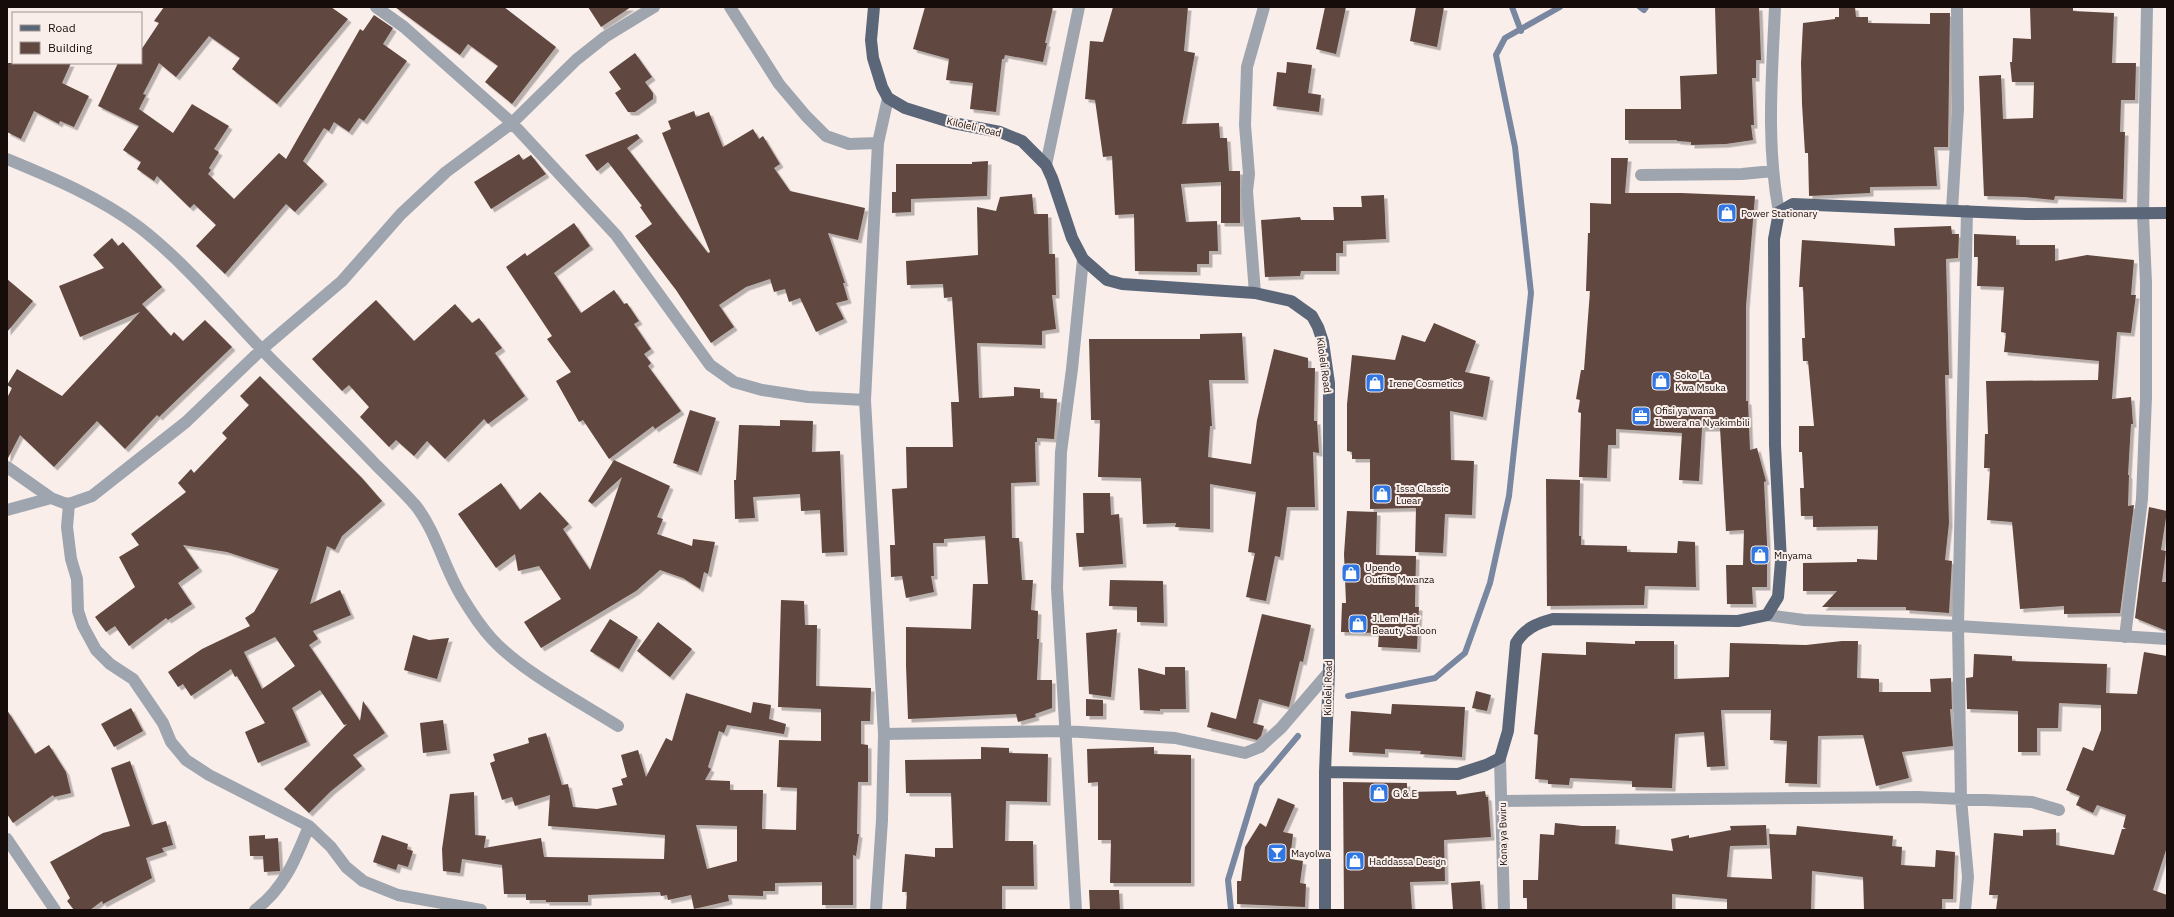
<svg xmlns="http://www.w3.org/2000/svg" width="2174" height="917" viewBox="0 0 2174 917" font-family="'IBM Plex Sans',sans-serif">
  <defs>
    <filter id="shadow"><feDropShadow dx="3.5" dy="3.5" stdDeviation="0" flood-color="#0004"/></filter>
  </defs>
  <rect width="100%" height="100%" fill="#faeeea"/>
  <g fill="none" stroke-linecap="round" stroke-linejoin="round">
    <path stroke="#7987a0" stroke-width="6" d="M1512,7L1521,31
      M1640,7L1644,10L1646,7
      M1348,696L1435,678L1465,653L1490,583L1509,496L1531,293L1515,147L1496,55L1505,38L1560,7
      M1231,910L1228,880L1257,785L1298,736"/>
  </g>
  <path fill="#60473f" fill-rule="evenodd" filter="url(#shadow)" d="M164,7H331L348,19L277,104L232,69L240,58L209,36L176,77L159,63L143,94L146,95L139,109L173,133L192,104L229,126L214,149L219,152L209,168L211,170L208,174L234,199L279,153L286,159L360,29L363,31L374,15L393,28L383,44L407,61L364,121L359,118L349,132L334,122L329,131L324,128L303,161L324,181L295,212L286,204L225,274L196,246L216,225L194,204L190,208L157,176L154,181L137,169L141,162L123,150L139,126L98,106L118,63H141V50L159,23L154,21Z
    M395,7H504L556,47L512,104L485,82L498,66L468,44L460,55Z
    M588,7H631L601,27Z
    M925,7H1053L1045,43H1047L1043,62L1005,55L1004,59H1002L996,112L970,109L973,83L946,80L949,59L913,49Z
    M1113,7H1188L1184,51L1195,53L1182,124L1219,123L1220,138H1227L1229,171H1240V223H1221V182L1181,184L1186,222L1217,221L1218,251H1209V264H1197V272L1135,271L1134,214L1115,215L1112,156L1103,157L1095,100L1085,99L1090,41L1103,42Z
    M1325,7H1346L1336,54L1316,49Z
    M1416,7H1444L1437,47L1410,41Z
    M1715,7H1759L1761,60H1756V78H1752L1754,125H1751L1753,140L1726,144L1691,145V142L1677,141V140H1625V109H1681L1680,76L1717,74Z
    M1839,7H1855L1856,17H1868V23L1930,24V13H1950L1948,147H1934L1937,186L1870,187V193L1809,196L1808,153H1805L1802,104L1801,63L1803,23L1835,19V17H1839Z
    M2030,7H2073V11L2114,13L2112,63H2136L2135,100H2121L2120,132H2125L2123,199L2055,196L2054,200L2024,197L1984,196L1979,76L2001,75L2003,119L2033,118L2034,82H2012L2010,62H2012L2013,38L2031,39Z
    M635,53L652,77L645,82L653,93V99L635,112H628L615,93L621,89L609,72Z
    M1287,62L1312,65L1308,93L1321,95L1319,112L1273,106L1277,72L1286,73Z
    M7,63H71L62,83L89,96L74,127L60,121L59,124L34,111L21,139L7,132Z
    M694,111L696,117L709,112L723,147L753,129L759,139L763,136L780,164L774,168L790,191L865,208L858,240L828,233L845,283H843L848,300L836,303L844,319L816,332L800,298L789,302L785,289L774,292L770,279L746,287L719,305L734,327L711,343L676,290L635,236L652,224L640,207L642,206L608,162L597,171L585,155L637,134L640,138L627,148L708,253L710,252L662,133L671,129L668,121Z
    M519,154L523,160L531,155L546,174L491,209L474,182Z
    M1611,158H1628L1625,193H1681L1755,196L1746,306V401H1748L1750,450L1757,448L1766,481L1764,482L1767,543V587H1752L1753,604H1727L1726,565H1743L1744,530L1726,531L1720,428H1702L1699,481L1679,480L1682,433L1616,429V445H1608L1607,478L1579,477L1581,413L1578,412L1580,400L1576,399L1581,370H1584L1590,291H1586L1588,233H1590V203L1611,204Z
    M988,161L987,196L911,199V212L892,213V192H896V164H972V162Z
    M1032,194L1034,214H1048L1049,254H1055L1056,295H1052L1056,329L1042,331V345L977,343L979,398L1014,396V387L1040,389V398L1057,399L1054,439L1037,438V442H1035L1036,482L1011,483L1012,538H1019L1022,580H1033L1031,610L1038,611L1037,639H1039L1037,680H1052V708L1035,714L1036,717L1018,722L1016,714L908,719L906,666V627L971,629L973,584H988L985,536L944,539V543H933L934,576H931L934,592L906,598L902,576L891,577L890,545H895L892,489L907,488L906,447H953L951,402H959L952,297L944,298L943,284L907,285L906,261L978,255L977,207L996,211L1000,197Z
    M1384,195L1386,239L1343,241V253H1336V271H1301L1300,276L1265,277L1261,220L1300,217L1301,220H1334L1333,207H1362L1361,196Z
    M574,223L590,246L554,273L581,313L614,290L624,304L627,303L639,321L634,324L651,349L644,354L651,363L648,366L681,411L655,429L653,426L609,459L583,420L579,422L556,381L571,372L547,339L552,336L506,267L525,253L527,256Z
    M1951,226L1952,234H1959L1958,258L1946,259L1949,375H1945L1949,523L1945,560L1952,561L1949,613L1906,610V607H1822L1837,591H1803V563L1857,562V559L1877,560L1878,526L1813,527V516H1801L1800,488H1804L1802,452H1799V426H1814L1808,361H1803L1802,338H1805L1803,287H1799L1802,240L1895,246L1894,228Z
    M1974,234L2016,236V245H2055V261L2087,255L2134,260L2131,295H2136L2131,333L2117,332L2112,399L2131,397L2133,424H2131L2128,475H2129L2128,506L2134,505L2120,613L2064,614V606L2020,609L2012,522L1987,520L1990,468H1984L1985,434H1988L1986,381L2098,380L2099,361L2004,352L2006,333L2001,332L2004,287L1977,286L1978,257H1974Z
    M112,238L118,246L123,242L162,287L142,304L171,336L174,332L183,341L205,320L232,347L159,417L157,415L125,449L97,421L54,467L20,435L7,460V398L12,388L7,385L17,369L62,396L140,312L80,337L59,286L104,268L93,255Z
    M7,279L33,301L7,332Z
    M376,300L414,341L455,304L472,323L479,318L502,348L495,353L525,396L488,424L484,419L445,459L427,441L414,456L396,440L389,447L360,417L369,407L349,385L342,391L312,359Z
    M1434,323L1476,341L1465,372L1490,377L1483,417L1450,411L1451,460L1474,461L1472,515L1445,514L1443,553L1415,552L1416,508L1370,509V459H1352V452L1347,451V404L1352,355L1395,360L1402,335L1425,342Z
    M1242,333L1245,380H1209L1212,426H1210L1208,457L1251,464L1257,420L1274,349L1308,358V368H1315L1314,421H1317L1319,453L1313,452L1315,507H1287L1280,557L1275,556L1266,601L1246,597L1255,553L1248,552L1256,492L1210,484V529L1175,527L1176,523L1143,524L1141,478L1098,477L1100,420H1091L1089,339H1200V334Z
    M260,376L362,478L382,501L342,536L335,550L327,546L310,604L340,590L351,615L313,631L318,639L309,645L360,721L363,701L385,733L353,755L362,766L331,791L309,813L284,789L347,724L344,725L320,690L292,708L307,742L258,763L245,732L265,723L237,676L235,677L231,669L191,696L183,684L178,687L168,672L202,649L250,626L245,618L254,612L279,569L227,552L183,545L199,568L178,583L192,604L168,620L166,618L129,646L115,626L106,632L95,617L135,587L119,557L139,545L131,534L186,492L178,483L191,469L194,473L227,438L222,433L249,405L240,396ZM275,637L295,666L262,689L244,652Z
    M690,410L716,418L698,472L673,463Z
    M780,420L813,421L812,452L840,451L844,552L822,553L820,510L801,511L800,494L753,497L755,518L735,519L734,480H736L739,425L780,426Z
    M614,460L670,486L657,517L663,519L657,534L692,546L693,539L715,542L708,574L704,572L700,589L683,578L660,570L636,591L541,648L524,622L561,599L539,566L518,571L515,554L496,568L458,514L501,483L520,510L540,492L569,524L563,529L590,570L622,477L592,504L588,501Z
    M1546,479L1580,480L1579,536H1581V545L1627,546V552L1677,553L1678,541L1695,542L1696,587L1645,586L1644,605L1547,606Z
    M1083,493H1110L1111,515L1119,514L1123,564L1079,567L1076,533H1084Z
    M2149,507L2167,511L2161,550L2166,551L2162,582H2167V631L2135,618Z
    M1347,511L1377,512L1376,555L1416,556L1415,607H1419L1417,649L1378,647L1379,633L1341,632L1342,603H1346L1344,554Z
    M1110,580L1163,581L1164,623L1137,622V607L1109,606Z
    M781,600L804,601L805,625H817L816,686L871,688L870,721H861V744L868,745V782H858L857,834H859L856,856L853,855V905H822V882L775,883V891H763V896L728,895L729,901L694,909L691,895L668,900L667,895L661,896L660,892L588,895V902H546V900H526V894H504L502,865L462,859L460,873L443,871L442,849L450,794L474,792L475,835L486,836L484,848L541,838L544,857L664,859L665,835L548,826L550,795L515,806L512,797L502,800L490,763L495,761L493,754L529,743L528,738L546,733L562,785L568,784L573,807L597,809L617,805L612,788L623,785L621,779L627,777L621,755L638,750L646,777L666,738L672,741L686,693L751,713L753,702L771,705L769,719L786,724L784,734L727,725L724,733L719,731L708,767L711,769L705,780L730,781V790H763L762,829L796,830L797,788L777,787L779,740L821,741V709L778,707ZM696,825L737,826V861L707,869Z
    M1262,614L1311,625L1303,662L1300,661L1289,707L1259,699L1253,723L1264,726L1261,736L1257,740L1207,727L1211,712L1236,719Z
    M610,619L638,637L619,669L590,651Z
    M658,622L692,649L670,677L637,651Z
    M1117,629L1111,697L1089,694L1086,633Z
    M413,635L429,640L449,638L437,679L404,670Z
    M1635,641H1674V679L1729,677L1730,643L1806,645L1842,641H1858L1857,678L1879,679V692H1931L1930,679L1951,678L1952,709H1950L1953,746L1902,752L1909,778L1876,786L1863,735L1818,736L1817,784L1785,783L1787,741L1770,740L1771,710H1721L1725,766L1707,767L1704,732L1675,734L1672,788L1632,787V781L1570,778L1569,785L1548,784V780L1535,779L1538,735L1534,734L1542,653L1586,655V642L1635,644Z
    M2144,652L2167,656V847L2153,890L2167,895V910H1996L1998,895H1989L1994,833L2023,836V830L2056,829V845L2114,855L2122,829H2126L2123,827L2126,815L2097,805L2093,813L2076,805L2080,796L2066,790L2083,747L2093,751L2101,730V705L2059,703L2058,728H2037V752H2018V711L1967,709L1966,678L1973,677L1974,654L2012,656V661L2107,664L2106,693L2137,694Z
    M1165,667H1185L1186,709H1160V711L1140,710L1138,668L1165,675Z
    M1476,691L1491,695L1487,711L1472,708Z
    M1086,699L1103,700V716H1086Z
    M1392,704L1465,707L1462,757L1420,754L1421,751L1385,749V754L1349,752L1351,711L1391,714Z
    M131,708L143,731L114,747L101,724Z
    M7,710L35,754L49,745L66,772L71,793L54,797L53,795L13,823L7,814Z
    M443,720L447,750L423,753L420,723Z
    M981,747L1009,748V753L1048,754L1047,802L1006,801L1005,841H1033L1034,886H1002V910H906L907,892H902L905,854L935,857V848H953L951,793H906L905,760L981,759Z
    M1154,747V754L1191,755V883H1110L1111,840H1098V782L1088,783L1087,749Z
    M130,761L152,825L166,821L173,845L162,848L164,852L146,858L152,878L103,904L102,901L90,910H74L67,901L70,898L50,862L103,833L130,826L111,768Z
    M1343,782L1407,783V792L1456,791L1457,795L1485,791L1486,797H1488L1491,837L1444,840L1445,881L1410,882L1412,910H1344Z
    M1278,798L1295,805L1283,832L1293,834L1290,859L1303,861L1300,883L1306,884L1305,907L1237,904V881H1241L1245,847L1260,823L1266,827Z
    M1555,823L1582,826H1616L1615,844L1673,851L1671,839L1689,835V838L1731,830L1730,826L1766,825L1767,845L1730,846L1727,877L1772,879L1769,834L1796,835L1797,826L1893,836L1892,846L1902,847L1901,865L1935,867L1936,850L1955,852L1953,899H1942V910H1864L1863,877L1812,871L1811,910H1727V899L1672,894V910H1527V898H1523V880H1538L1540,834L1554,835Z
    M265,835V839L278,838L280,871L264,872L263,856H250L249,836Z
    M382,835L408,844L407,849L413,851L408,867L398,864L396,870L373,862Z
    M1480,881L1482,910H1453L1451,883Z
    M1089,890H1119L1120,910H1090Z"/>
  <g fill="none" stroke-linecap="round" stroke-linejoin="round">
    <path stroke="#9ea5af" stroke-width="12" d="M376,7L404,27L512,123L616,235L710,365L734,382L762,390L808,397L865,400
      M730,7L779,84L806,116L826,136L849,144L878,143
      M1775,7C1772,75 1766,145 1779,212
      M7,159C53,178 99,197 139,227C191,267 234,323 281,369C313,401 346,433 377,466C390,479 404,492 416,506C437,533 444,568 462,597C471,612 480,626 492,639C521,671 580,702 618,726
      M1046,165L1079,7
      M1641,175L1742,174L1773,171
      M1952,210L1958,109L1957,7
      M1255,293L1247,191L1249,174L1245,125L1247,67L1264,7
      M7,467L51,498L64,503L69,504L92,496L186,422L261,350L342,281L401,214L446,172L512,123L576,60L605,37L654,7
      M69,504L67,527L71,559L77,579L78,611L83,626L96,650L110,664L133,679L163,723L171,742L186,760L209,775L309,826L331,847L346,867L363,881L398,895L481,910
      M7,510L51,498
      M1767,615L1804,620L1958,626L2167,639
      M2125,637L2142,499L2146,397V283L2143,214L2147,7
      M884,734L1065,731L1175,738L1245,753L1260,747L1281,728L1329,672
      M1500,758L1504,910
      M1502,801L1917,797L2032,802L2059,810
      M7,839L55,910
      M255,910C284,889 296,858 309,826
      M876,910L882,820L884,734L865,400L878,143L888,98
      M1076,910L1057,588L1061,452L1072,369L1083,259
      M1965,910L1968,877L1961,799L1958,626L1967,211"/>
    <path stroke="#5b6678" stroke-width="12" d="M874,7L871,40L873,58L882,87L888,98L905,108L953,123L1000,132L1022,141L1046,165L1052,178L1072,238L1083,259L1107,280L1122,284L1255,293L1291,301L1312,316L1318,327L1323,342L1329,383V672L1325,772V910
      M1325,772L1458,774L1486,765L1500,758L1508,731L1516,643C1524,629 1537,623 1553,619L1738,621L1767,615L1778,597L1781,561L1775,445L1774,239L1779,212L1793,204L2026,214L2167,213"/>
  </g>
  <defs>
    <symbol id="shop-square" viewBox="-11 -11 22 22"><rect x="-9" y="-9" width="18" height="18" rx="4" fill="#3077e4" stroke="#faeeea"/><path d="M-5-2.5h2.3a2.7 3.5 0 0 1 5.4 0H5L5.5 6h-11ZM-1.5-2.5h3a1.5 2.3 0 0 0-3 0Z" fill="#fff"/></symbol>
    <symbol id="office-square" viewBox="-11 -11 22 22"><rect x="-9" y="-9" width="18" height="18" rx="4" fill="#3077e4" stroke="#faeeea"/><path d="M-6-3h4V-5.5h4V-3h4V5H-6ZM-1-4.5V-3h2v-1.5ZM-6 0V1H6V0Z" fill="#fff"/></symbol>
    <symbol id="bar-square" viewBox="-11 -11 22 22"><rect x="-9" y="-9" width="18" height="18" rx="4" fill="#3077e4" stroke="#faeeea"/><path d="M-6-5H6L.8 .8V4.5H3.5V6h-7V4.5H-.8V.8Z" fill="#fff"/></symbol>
  </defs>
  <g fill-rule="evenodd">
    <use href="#shop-square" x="1716" y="202" width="22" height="22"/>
    <use href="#shop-square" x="1650" y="370" width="22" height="22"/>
    <use href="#shop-square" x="1364" y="372" width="22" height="22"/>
    <use href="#office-square" x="1630" y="405" width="22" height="22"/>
    <use href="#shop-square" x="1371" y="483" width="22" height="22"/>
    <use href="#shop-square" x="1749" y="544" width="22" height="22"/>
    <use href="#shop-square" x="1340" y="562" width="22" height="22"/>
    <use href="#shop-square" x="1347" y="613" width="22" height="22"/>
    <use href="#shop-square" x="1368" y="782" width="22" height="22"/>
    <use href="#bar-square" x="1266" y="842" width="22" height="22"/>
    <use href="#shop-square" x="1344" y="850" width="22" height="22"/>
  </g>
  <g text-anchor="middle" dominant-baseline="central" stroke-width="4" stroke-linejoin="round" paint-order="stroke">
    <g font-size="10" fill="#160c09" stroke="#faeeea">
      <text transform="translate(974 127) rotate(13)">Kiloleli Road</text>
      <text transform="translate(1324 365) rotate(82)">Kiloleli Road</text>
      <text transform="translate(1328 688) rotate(-89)">Kiloleli Road</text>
      <text transform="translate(1503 834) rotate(-91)">Kona ya Bwiru</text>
    </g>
    <g font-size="10" fill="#160c09" stroke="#faeeea" text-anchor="start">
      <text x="1741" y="213">Power Stationary</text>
      <text x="1675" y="375">Soko La<tspan x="1675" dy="12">Kwa Msuka</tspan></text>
      <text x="1389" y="383">Irene Cosmetics</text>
      <text x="1655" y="410">Ofisi ya wana<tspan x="1655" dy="12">Ibwera na Nyakimbili</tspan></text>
      <text x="1396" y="488">Issa Classic<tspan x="1396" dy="12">Luear</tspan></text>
      <text x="1774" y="555">Mnyama</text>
      <text x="1365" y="567">Upendo<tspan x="1365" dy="12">Outfits Mwanza</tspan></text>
      <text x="1372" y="618">J.Lem Hair<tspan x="1372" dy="12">Beauty Saloon</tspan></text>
      <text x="1393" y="793">G &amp; E</text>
      <text x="1291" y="853">Mayolwa</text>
      <text x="1369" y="861">Haddassa Design</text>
    </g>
  </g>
  <rect width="2174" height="917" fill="none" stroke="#160c09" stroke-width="16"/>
  <rect x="12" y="12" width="130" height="52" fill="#faeeea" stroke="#9f9490"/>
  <rect x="20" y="25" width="20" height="6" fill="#5b6678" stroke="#9f9490"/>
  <text x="48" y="32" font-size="12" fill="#160c09">Road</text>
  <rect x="20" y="42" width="20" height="12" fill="#60473f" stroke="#9f9490"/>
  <text x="48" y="52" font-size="12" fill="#160c09">Building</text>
</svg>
